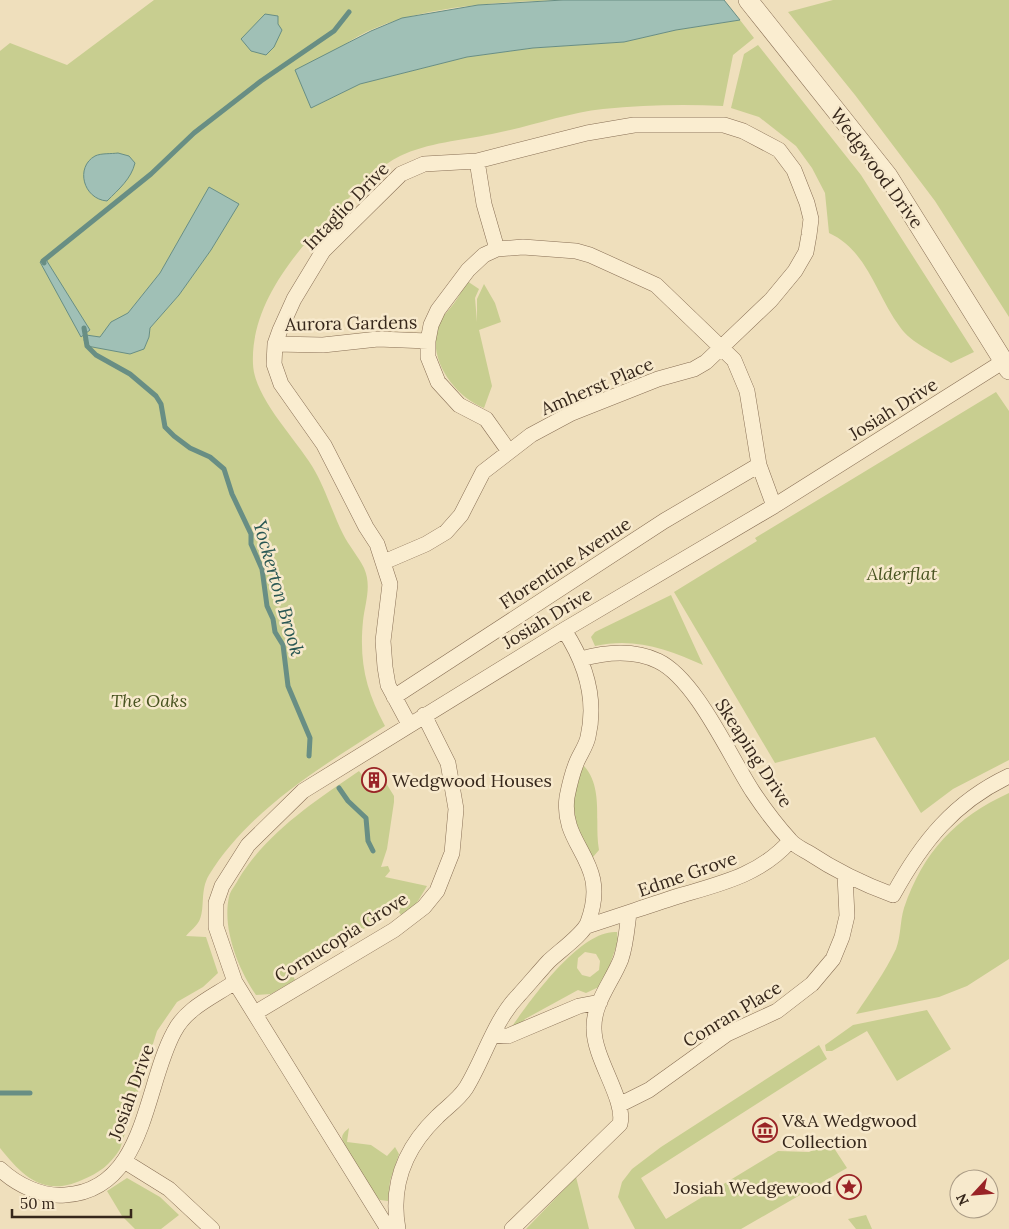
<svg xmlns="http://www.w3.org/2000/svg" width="1009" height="1229" viewBox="0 0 1009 1229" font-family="Lora,serif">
  <rect width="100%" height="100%" fill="#efdfbc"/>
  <path fill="#c8ce90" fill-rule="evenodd" d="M154,0H563C498,2 395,6 342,47C334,53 317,96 311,108L360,84L467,57L533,48L624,42L676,30L740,20L754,38L733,55L723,106C683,104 643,105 603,109C566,113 529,127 492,134C462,140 427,143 400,156C381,165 365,183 350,197C306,239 250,298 253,364C254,397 295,438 312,466C325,487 332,512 343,534C349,546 358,556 364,568C372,586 365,603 363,621C359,662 366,691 385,726C321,767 250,809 209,875C200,890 205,907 200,919C198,925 190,931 186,936L206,937L218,973L203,987L177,1002L157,1031L120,1149C110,1165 99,1173 82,1180C44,1197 23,1177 0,1148V51L10,43L67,65ZM209,188L238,204L211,250L179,295L150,328L149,337L144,349L123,316L128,313L160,273Z
    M833,0H1009V317L935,201L855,95L788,12Z
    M758,45L861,175L974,352L951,363C935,353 911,343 900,327C876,295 868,251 829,233L825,193L812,168L796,146L759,117L731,108L744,54Z
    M467,281L479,289L475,298L477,322V299L484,284L495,303L501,322L479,330L492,386L484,408C453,396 423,354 441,320C445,313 451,308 455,302C460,295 463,288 467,281Z
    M996,392L1009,411V760L953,789L921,813L875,737L775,763L674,592L757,541L755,538Z
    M671,595L703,665C668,649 634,637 595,646L591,637L595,632Z
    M584,766C604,788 594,823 599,850L593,857C574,825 563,801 584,766Z
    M359,771L373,790L386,783L394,796V802L387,849L381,867L388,866L390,871L385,877L427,886L415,906L401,915L397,909L291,972L295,980L271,994L256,995C238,969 222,928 229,897C230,891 235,886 238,880C266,833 315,801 359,771Z
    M1009,793V959L967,986L939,997L856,1014C870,993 885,972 896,949C901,936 900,921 904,908C923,852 956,817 1009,793Z
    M617,932L618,941L603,985L586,993L578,990L525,1019L519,1027L513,1025C532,998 581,929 617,932ZM585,952L596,954L600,961L599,970L590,977L582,975L577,968L578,958Z
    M927,1010L951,1049L897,1081L867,1031L832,1051H826L825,1045L853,1025Z
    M819,1045L827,1059L641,1178L666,1219L778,1151L809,1152L820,1147L832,1145L847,1168L741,1229H635L618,1197L622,1182L632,1169L661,1147Z
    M349,1128L347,1142L371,1145L387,1156L395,1147L399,1154L390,1181L388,1201L380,1200L375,1195L344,1144C340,1136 343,1133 349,1128Z
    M576,1177L589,1229H526Z
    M127,1178L160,1197L179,1215L161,1229H135L122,1216L107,1191Z
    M866,1215L872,1229H856L848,1219Z"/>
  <path fill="#a0c0b6" stroke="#688e84" d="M563,0H724L740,20L676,30L624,42L533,48L467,57L360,84L311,108L295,70L371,31L402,18L478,5Z
    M265,14L278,16V24L282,30L274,47L266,55L251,51L241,39Z
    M118,153L129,156L135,163C131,179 119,189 107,201C83,199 75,167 95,156C101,153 111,154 118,153Z
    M209,187L239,204L211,250L179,295L150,328L149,337L144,349L130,354L87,346L84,340L86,335L100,337L111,322L128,313L160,273Z
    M45,258L90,330L81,337L40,262Z"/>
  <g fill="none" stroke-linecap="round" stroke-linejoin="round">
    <path stroke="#688e84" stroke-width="5" d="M44,263L43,261L151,174L194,133L261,81L334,31L349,12
      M84,328L87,346L96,355L130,374L156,396L161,404L165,427L174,436L190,448L210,457L224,469L232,494L251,534V544L262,569L267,606L273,619L275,632L283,645L288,686L310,738L309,756
      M339,788L348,801L366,818L368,841L373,851
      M0,1093H30"/>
    <defs>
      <path id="minor" d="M477,161L484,204L497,249
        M275,344L323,345L378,339L428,341
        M508,450L486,419L459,405L438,382L428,357V341L431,325L438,310L468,270L484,255L497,249L523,247L576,251L590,255L656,285L734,360L747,391L759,465L774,506
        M384,562L426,544L446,532L461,515L483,472L531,435L572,413L658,379L694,369L706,362L771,300L795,271L806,252L809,235L811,219L807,203L794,170L779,150L743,131L724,125H634L587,133L477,161L424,164L401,174L323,251L294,299L280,330L275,344L274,364L281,384L324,445L366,527L377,544L390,584L383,641L385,667L388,685L409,724
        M581,659C606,652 633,649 658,661C696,679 730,757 753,792C763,807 778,827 790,840C795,846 802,849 809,853C836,871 863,884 893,895C922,842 954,802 1009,776
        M394,697L664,521L759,465
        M587,926C619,916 650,905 682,895C723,883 761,874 790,841
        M255,1013L394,930L424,907L437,891L452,853L456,809L448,763L424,715
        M493,1035L508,1036L579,1006L600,1002
        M619,1105L649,1090L727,1034L777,1011L812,984L833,959L842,937L847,916L845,875
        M124,1161L169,1189L212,1229
        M0,1169C17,1185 42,1197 65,1195C146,1190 144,1087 174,1032C186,1008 213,997 235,982
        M388,1229L235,982L216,927V903L222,886L248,845L303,791L564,630L774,506L1004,361
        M398,1229C390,1185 405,1148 437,1117C447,1107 458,1100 466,1088C484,1059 494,1021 518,996C528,985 538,973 548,962C558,952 584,934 588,922C611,860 560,848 567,797C569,787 572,774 576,764C579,755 586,747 588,737C597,698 585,662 564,630
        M512,1229L620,1124C626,1100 594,1059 594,1029C593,1003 612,982 621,959C626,944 627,928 629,913"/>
      <path id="tertiary" d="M748,0L888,176L1009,370"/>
    </defs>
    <use href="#minor" stroke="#886f55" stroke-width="16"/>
    <use href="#tertiary" stroke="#886f55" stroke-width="20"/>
    <use href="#minor" stroke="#faedd0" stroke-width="15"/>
    <use href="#tertiary" stroke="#faedd0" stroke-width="19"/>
  </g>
  <defs>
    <symbol id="building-ring" viewBox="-11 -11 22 22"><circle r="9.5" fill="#f7e9cc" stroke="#992326" stroke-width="1.5"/><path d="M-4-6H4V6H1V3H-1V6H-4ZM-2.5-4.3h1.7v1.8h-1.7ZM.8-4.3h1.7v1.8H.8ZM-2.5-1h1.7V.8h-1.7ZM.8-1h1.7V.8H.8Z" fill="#992326"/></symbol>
    <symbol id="museum-ring" viewBox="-11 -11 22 22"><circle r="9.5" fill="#f7e9cc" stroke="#992326" stroke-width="1.5"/><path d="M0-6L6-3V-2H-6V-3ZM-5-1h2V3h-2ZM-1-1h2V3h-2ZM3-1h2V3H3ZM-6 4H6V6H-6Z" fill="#992326"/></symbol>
    <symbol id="sight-ring" viewBox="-11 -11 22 22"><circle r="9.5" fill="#f7e9cc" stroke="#992326" stroke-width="1.5"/><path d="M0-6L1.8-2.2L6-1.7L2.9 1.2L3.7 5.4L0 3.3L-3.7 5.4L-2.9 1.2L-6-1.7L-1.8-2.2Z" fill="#992326"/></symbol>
  </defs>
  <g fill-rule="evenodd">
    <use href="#building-ring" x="360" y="766" width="28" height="28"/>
    <use href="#museum-ring" x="751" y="1116" width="28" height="28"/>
    <use href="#sight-ring" x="835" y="1173" width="28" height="28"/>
  </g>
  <g text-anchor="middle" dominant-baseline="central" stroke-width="5" stroke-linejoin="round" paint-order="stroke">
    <g font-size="18" fill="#36271b" stroke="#f7e9cc">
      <text transform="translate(877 168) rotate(54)">Wedgwood Drive</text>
      <text transform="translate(346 206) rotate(-46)">Intaglio Drive</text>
      <text transform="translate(351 323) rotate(-1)">Aurora Gardens</text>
      <text transform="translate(597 386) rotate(-23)">Amherst Place</text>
      <text transform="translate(893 409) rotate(-32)">Josiah Drive</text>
      <text transform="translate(565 563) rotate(-33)">Florentine Avenue</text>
      <text transform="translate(547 618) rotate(-31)">Josiah Drive</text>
      <text transform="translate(754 753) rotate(57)">Skeaping Drive</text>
      <text transform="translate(687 874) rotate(-19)">Edme Grove</text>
      <text transform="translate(341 937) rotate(-32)">Cornucopia Grove</text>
      <text transform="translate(732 1014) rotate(-31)">Conran Place</text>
      <text transform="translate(131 1092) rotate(-70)">Josiah Drive</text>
    </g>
    <g font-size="18" font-style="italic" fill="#485320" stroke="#f7e9cc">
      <text x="902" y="573">Alderflat</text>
      <text x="149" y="700">The Oaks</text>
    </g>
    <g font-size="18" fill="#36271b" stroke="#f7e9cc" text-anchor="start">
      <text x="392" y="780">Wedgwood Houses</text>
      <text x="782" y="1120">V&amp;A Wedgwood<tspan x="782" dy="21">Collection</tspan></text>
      <text x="832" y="1187" text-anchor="end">Josiah Wedgewood</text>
    </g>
    <g font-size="19" font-style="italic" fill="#295753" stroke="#f7e9cc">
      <text transform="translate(279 588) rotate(74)">Yockerton Brook</text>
    </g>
  </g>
  <g transform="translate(974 1194) rotate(244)"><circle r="24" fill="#f7e9cc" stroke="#aa9b85"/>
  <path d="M0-4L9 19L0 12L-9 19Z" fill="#992326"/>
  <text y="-8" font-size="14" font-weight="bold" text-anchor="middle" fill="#36271b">N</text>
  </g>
  <path d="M12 1209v8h119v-8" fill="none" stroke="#36271b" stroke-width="2.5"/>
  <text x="20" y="1209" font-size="15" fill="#36271b" stroke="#f7e9cc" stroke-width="4" paint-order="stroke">50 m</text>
</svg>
